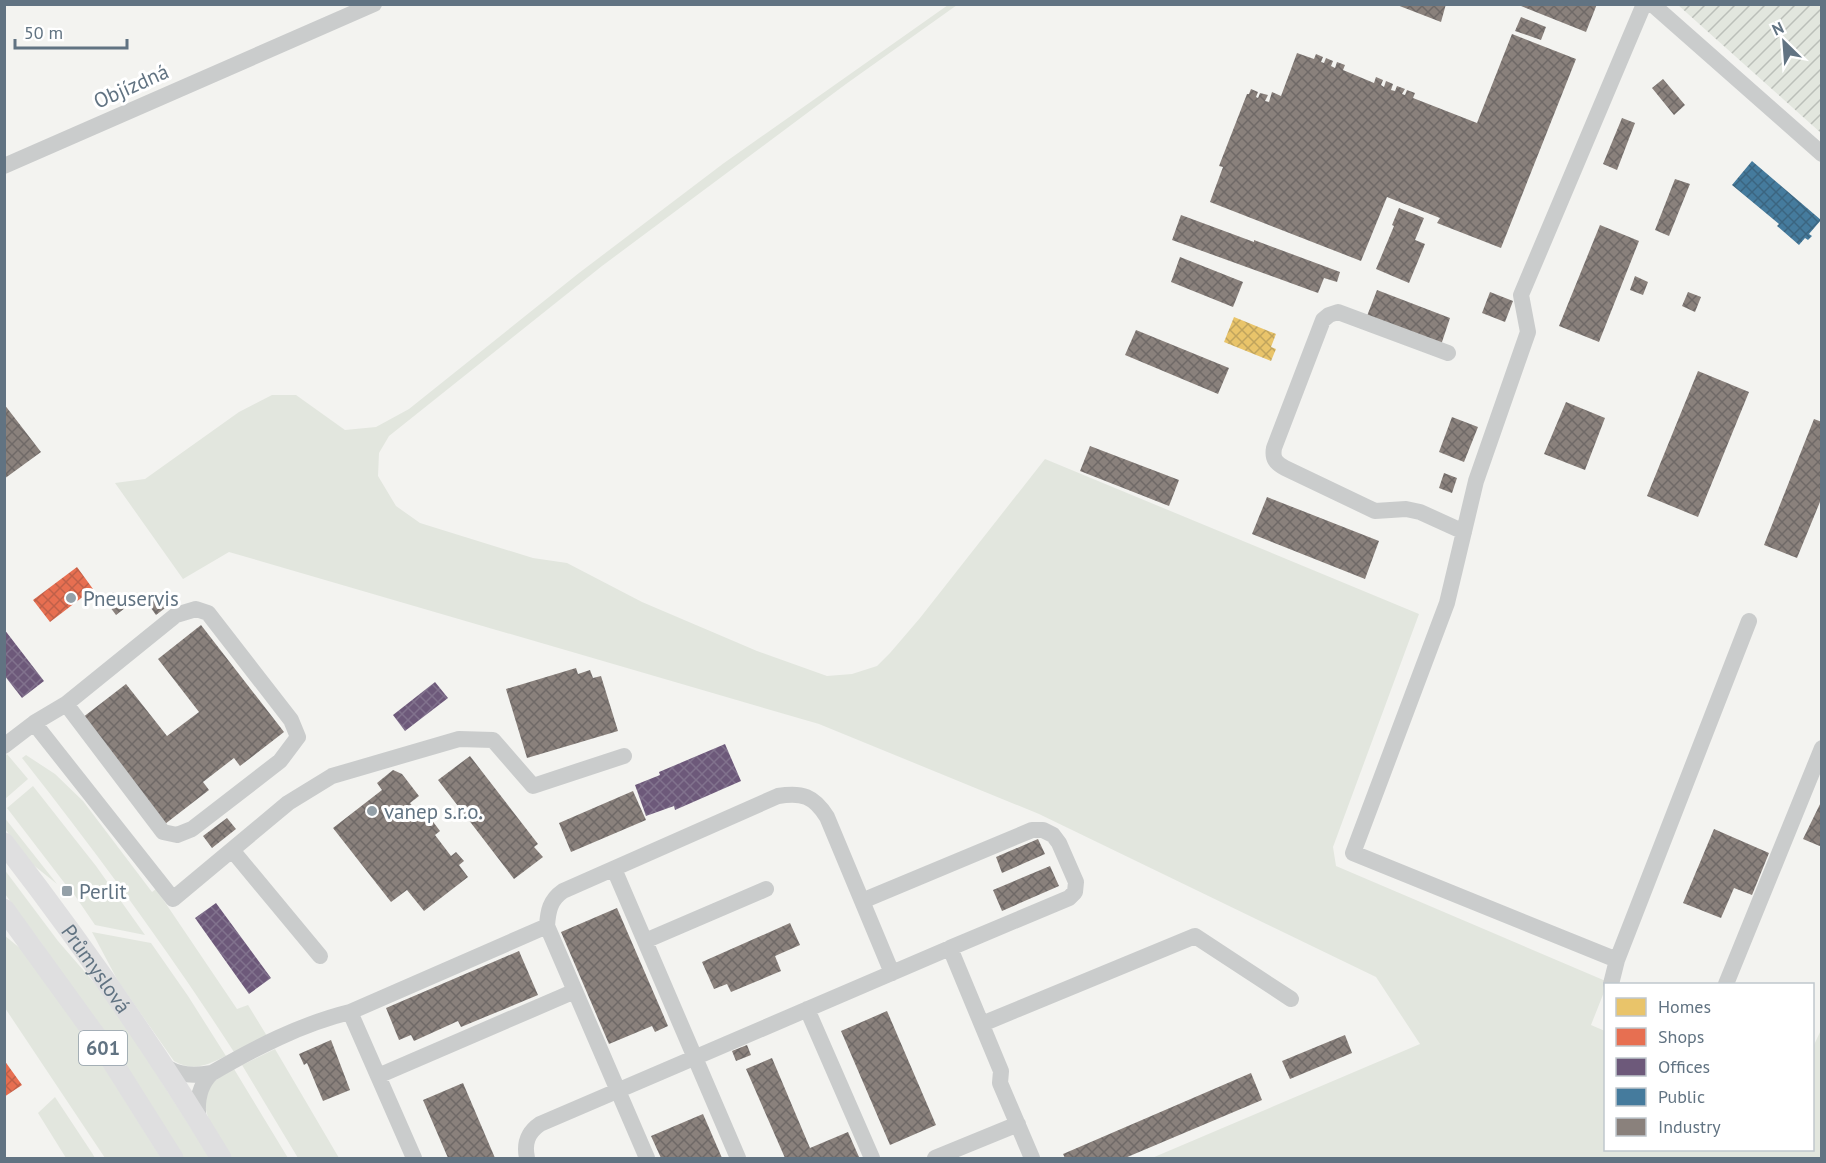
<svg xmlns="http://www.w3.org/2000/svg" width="1826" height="1163" viewBox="0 0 1826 1163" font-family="'PT Sans',sans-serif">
  <defs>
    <pattern id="garden-furrows" width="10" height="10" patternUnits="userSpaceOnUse" patternTransform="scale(1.5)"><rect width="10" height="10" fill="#e2e6de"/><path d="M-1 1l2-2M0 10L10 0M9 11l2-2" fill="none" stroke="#bbbfb9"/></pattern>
    <pattern id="homes-cross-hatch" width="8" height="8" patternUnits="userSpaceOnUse" patternTransform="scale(1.5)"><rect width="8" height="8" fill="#e9c46a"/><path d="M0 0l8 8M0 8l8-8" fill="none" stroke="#c0a45d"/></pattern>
    <pattern id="shops-cross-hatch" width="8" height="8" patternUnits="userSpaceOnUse" patternTransform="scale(1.5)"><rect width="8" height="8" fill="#e76f51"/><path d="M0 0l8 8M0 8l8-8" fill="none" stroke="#bf6049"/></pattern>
    <pattern id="offices-cross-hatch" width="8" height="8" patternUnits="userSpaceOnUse" patternTransform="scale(1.5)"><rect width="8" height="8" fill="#6d597a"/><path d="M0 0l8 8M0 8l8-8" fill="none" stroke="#81728d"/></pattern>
    <pattern id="public-cross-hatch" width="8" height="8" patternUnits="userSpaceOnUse" patternTransform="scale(1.5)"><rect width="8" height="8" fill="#457b9d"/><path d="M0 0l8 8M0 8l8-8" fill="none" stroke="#3b6580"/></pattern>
    <pattern id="industry-cross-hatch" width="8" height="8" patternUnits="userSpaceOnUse" patternTransform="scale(1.5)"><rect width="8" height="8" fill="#8a817c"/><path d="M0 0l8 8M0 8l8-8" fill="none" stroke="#6f6967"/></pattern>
  </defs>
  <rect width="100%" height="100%" fill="#f3f3f0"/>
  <path fill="#e2e6de" d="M948,5H957L846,84L602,266L389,436L379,453L378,476L396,506L420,523L533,558L567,563L642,602L757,651L827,676L852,674L877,666L890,653L920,618L1045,459L1419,614L1333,847L1336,866L1608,982L1591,1025L1605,1031L1606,1150H1812L1813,1047L1821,1030V1158H1152L1420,1044L1376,977L1039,814L819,724L229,552L183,579L115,483L145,479L239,412L272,395H296L345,430L376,427L409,409L579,273L724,163Z
    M7,754L28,779L5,799V756Z
    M26,755L55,774L83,801L152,892L156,889L237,1009L248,1005L267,1036L234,1052C168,950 97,853 22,758Z
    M33,786L96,866L145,935L95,925L67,884L66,885L7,808Z
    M4,817L57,884L32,864L5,829Z
    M4,869L58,941L110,1001L210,1158H183L42,944L5,894Z
    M92,932L151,943L188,996L226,1056C208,1065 192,1072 174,1061L118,981Z
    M4,935L27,954L81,1030L161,1158H105L5,1008Z
    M275,1049L339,1158H298L242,1065Z
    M234,1069L288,1158H231C219,1138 191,1104 214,1082C219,1077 227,1073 234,1069Z
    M55,1097L92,1153L95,1158H66L38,1113Z"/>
  <path fill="url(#garden-furrows)" d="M1678,5H1821V133Z"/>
  <path fill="url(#homes-cross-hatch)" d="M1234,317L1276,334L1271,347L1276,349L1271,361L1224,342Z"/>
  <path fill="url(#shops-cross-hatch)" d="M77,567L93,589L50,622L33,600Z
    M4,1060L22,1085L4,1097Z"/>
  <path fill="url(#offices-cross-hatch)" d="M4,629L44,681L22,698L4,675Z
    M435,682L448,698L405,731L393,715Z
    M725,744L741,781L675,810L674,806L646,816L635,785L660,775L659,772Z
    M216,903L271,978L249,994L195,918Z"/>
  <path fill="url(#public-cross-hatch)" d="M1752,161L1821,220L1809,234L1812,236L1808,240L1805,238L1799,245L1777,226L1779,224L1732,185Z"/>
  <path fill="url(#industry-cross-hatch)" d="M1446,4L1441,22L1397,5V4Z
    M1516,4H1597L1586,32Z
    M1521,17L1546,27L1541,40L1515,31Z
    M1512,34L1576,59L1501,248L1437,223L1440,218L1387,197L1361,261L1210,202L1223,167L1219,166L1247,94H1249L1251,89L1258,92L1256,97L1258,98L1260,93L1268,95L1265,101L1269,102L1272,92L1281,96L1297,53L1314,59L1316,54L1323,57L1321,62L1324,63L1326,58L1333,61L1331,66L1335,68L1337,62L1345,65L1343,70L1374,83L1376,77L1383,80L1381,85L1384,87L1386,81L1393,84L1391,90L1395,91L1397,86L1405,89L1402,94L1405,95L1407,90L1415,93L1413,98L1477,123Z
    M1663,79L1685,105L1674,115L1652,88Z
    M1622,118L1635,123L1617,170L1603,164Z
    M1675,179L1690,184L1669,236L1655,230Z
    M1399,208L1424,218L1415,240L1425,244L1409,283L1376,269L1394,226L1392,225Z
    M1181,215L1254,242V240L1340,272L1337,282L1324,278L1318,293L1172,240Z
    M1600,225L1639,241L1599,342L1559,326Z
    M1180,257L1243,282L1233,307L1171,282Z
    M1635,276L1648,282L1643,295L1630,290Z
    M1377,290L1450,318L1441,345L1367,316Z
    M1490,292L1513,301L1505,322L1482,313Z
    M1688,292L1701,297L1695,312L1682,306Z
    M1136,330L1229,368L1218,394L1125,355Z
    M1698,371L1749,392L1698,517L1647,496Z
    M1566,402L1605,418L1585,470L1544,454Z
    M4,404L41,452L4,479Z
    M1452,417L1478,427L1464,462L1439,452Z
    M1814,419L1822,422V497L1797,558L1764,545Z
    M1090,446L1179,480L1169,506L1080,471Z
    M1444,473L1457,478L1452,493L1439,488Z
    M1267,497L1379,541L1365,579L1252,534Z
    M113,592L125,608L116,615L104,599Z
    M161,594L169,605L156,615L148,604Z
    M201,625L284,732L240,766L234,758L203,782L209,790L165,824L82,718L126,684L167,736L199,712L158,659Z
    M576,668L578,674L590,670L593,678L601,676L618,731L527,758L506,689Z
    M470,756L538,844L534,847L543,857L514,879L438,780Z
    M393,770L402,774L419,796L410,803L426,823L431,819L440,831L435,835L451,856L456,852L464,861L459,865L468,877L424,911L407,890L391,902L333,828L382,790L377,783Z
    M633,791L646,820L571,852L559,823Z
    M1822,800V847L1803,839Z
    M227,818L236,829L212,848L203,836Z
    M1714,829L1769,853L1752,895L1734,888L1721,918L1683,903Z
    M1038,839L1045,854L1002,873L996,857Z
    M1050,866L1059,886L1002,911L993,890Z
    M617,908L668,1026L655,1032L652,1026L609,1044L561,932Z
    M790,923L800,945L775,956L781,971L731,992L727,984L714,989L702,962Z
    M519,951L538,995L461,1027L458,1021L414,1041L411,1035L399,1040L386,1008Z
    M887,1011L936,1125L890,1145L841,1031Z
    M1345,1035L1352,1053L1290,1079L1282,1061Z
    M331,1040L350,1090L323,1101L307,1063L304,1065L299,1054Z
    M747,1045L751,1055L736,1061L732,1051Z
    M772,1058L810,1148L848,1132L859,1157L785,1158L746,1069Z
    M1251,1073L1262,1100L1125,1158H1065L1063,1154Z
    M463,1083L495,1158H448L423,1100Z
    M703,1114L722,1158H661L651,1136Z"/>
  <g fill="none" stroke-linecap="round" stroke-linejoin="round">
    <path stroke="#cacccc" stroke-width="16" d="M1644,4L1521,295L1528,332L1476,481L1447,603L1353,853L1617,960L1749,621
      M1652,4L1822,154
      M4,166L374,4
      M1448,353L1338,312L1329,315L1323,320L1274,448C1272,459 1276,463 1285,468L1375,511L1406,509L1420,512L1464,532
      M34,723L66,704L176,615L196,609L208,613L291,720L298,737L280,761L192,829L177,835L163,832L66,704
      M4,746L34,723L173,899L288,803L332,776L459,739L493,740L533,786L624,756
      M232,850L320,956
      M614,869L738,1158
      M862,901L1032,830H1043L1053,835L1059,843L1076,882L1075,892L1069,898L950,948
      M547,926L647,1158
      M645,941L766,889
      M1611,984L1617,960
      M1726,984L1822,748
      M807,1009L872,1158
      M350,1012L547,926C548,911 550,900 563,891L778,796C802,792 814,796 827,817L892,973
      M982,1024L1195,936L1291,999
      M163,1065C178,1076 194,1076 212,1073
      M378,1076L575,991
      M199,1122C196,1103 198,1086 212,1073C255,1048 301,1024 350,1012L414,1158
      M527,1158C524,1144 527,1133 540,1124L950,948L1001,1071L1000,1083L1032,1158
      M935,1158L1018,1124"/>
    <g stroke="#dfdfe0" stroke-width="21">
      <path id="s1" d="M4,843C82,944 155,1048 221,1158"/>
      <path d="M4,909L98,1039L173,1158"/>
    </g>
  </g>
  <g fill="#94a0a8" stroke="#fff" stroke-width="2">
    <circle cx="71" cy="598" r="6"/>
    <circle cx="372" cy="811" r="6"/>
    <rect x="61" y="885" width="12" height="12" rx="3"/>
  </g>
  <g text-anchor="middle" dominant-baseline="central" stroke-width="6" stroke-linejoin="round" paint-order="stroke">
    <rect fill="#fff" stroke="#909da8" stroke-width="1.5" x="79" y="1031" width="48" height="34" rx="4.5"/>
    <g font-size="20" font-weight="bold" fill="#617382">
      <text x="103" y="1048">601</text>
    </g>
    <g font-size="21" fill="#617382" stroke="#fff">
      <text transform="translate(131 86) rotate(-24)">Objízdná</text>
      <text stroke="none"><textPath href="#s1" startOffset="156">Průmyslová</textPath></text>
    </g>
    <g font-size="21" fill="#617382" stroke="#fff" text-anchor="start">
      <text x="83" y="598">Pneuservis</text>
      <text x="384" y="811">vanep s.r.o.</text>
      <text x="79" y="891">Perlit</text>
    </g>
  </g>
  <rect width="1826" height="1163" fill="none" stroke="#617382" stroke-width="12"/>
  <rect x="1604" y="983" width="210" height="168" fill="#ffffff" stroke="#c0c7cd" stroke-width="1.5"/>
  <rect x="1616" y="998" width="30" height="18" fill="#e9c46a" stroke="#c0c7cd" stroke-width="1.5"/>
  <text x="1658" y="1013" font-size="18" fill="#617382">Homes</text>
  <rect x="1616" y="1028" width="30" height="18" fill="#e76f51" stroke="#c0c7cd" stroke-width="1.5"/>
  <text x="1658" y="1043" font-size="18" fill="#617382">Shops</text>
  <rect x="1616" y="1058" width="30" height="18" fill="#6d597a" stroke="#c0c7cd" stroke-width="1.5"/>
  <text x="1658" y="1073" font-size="18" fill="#617382">Offices</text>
  <rect x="1616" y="1088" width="30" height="18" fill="#457b9d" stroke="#c0c7cd" stroke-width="1.5"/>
  <text x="1658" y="1103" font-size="18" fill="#617382">Public</text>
  <rect x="1616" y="1118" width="30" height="18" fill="#8a817c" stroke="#c0c7cd" stroke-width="1.5"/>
  <text x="1658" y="1133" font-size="18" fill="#617382">Industry</text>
  <g transform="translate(1784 42) rotate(335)" stroke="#ffffff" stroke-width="4.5" paint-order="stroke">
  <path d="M0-4.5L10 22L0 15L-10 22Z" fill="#617382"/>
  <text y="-9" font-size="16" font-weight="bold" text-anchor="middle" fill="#617382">N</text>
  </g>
  <path d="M15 39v9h112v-9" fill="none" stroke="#617382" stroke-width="3"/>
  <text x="24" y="39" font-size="18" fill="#617382" stroke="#ffffff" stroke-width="4.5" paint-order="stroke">50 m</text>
</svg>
